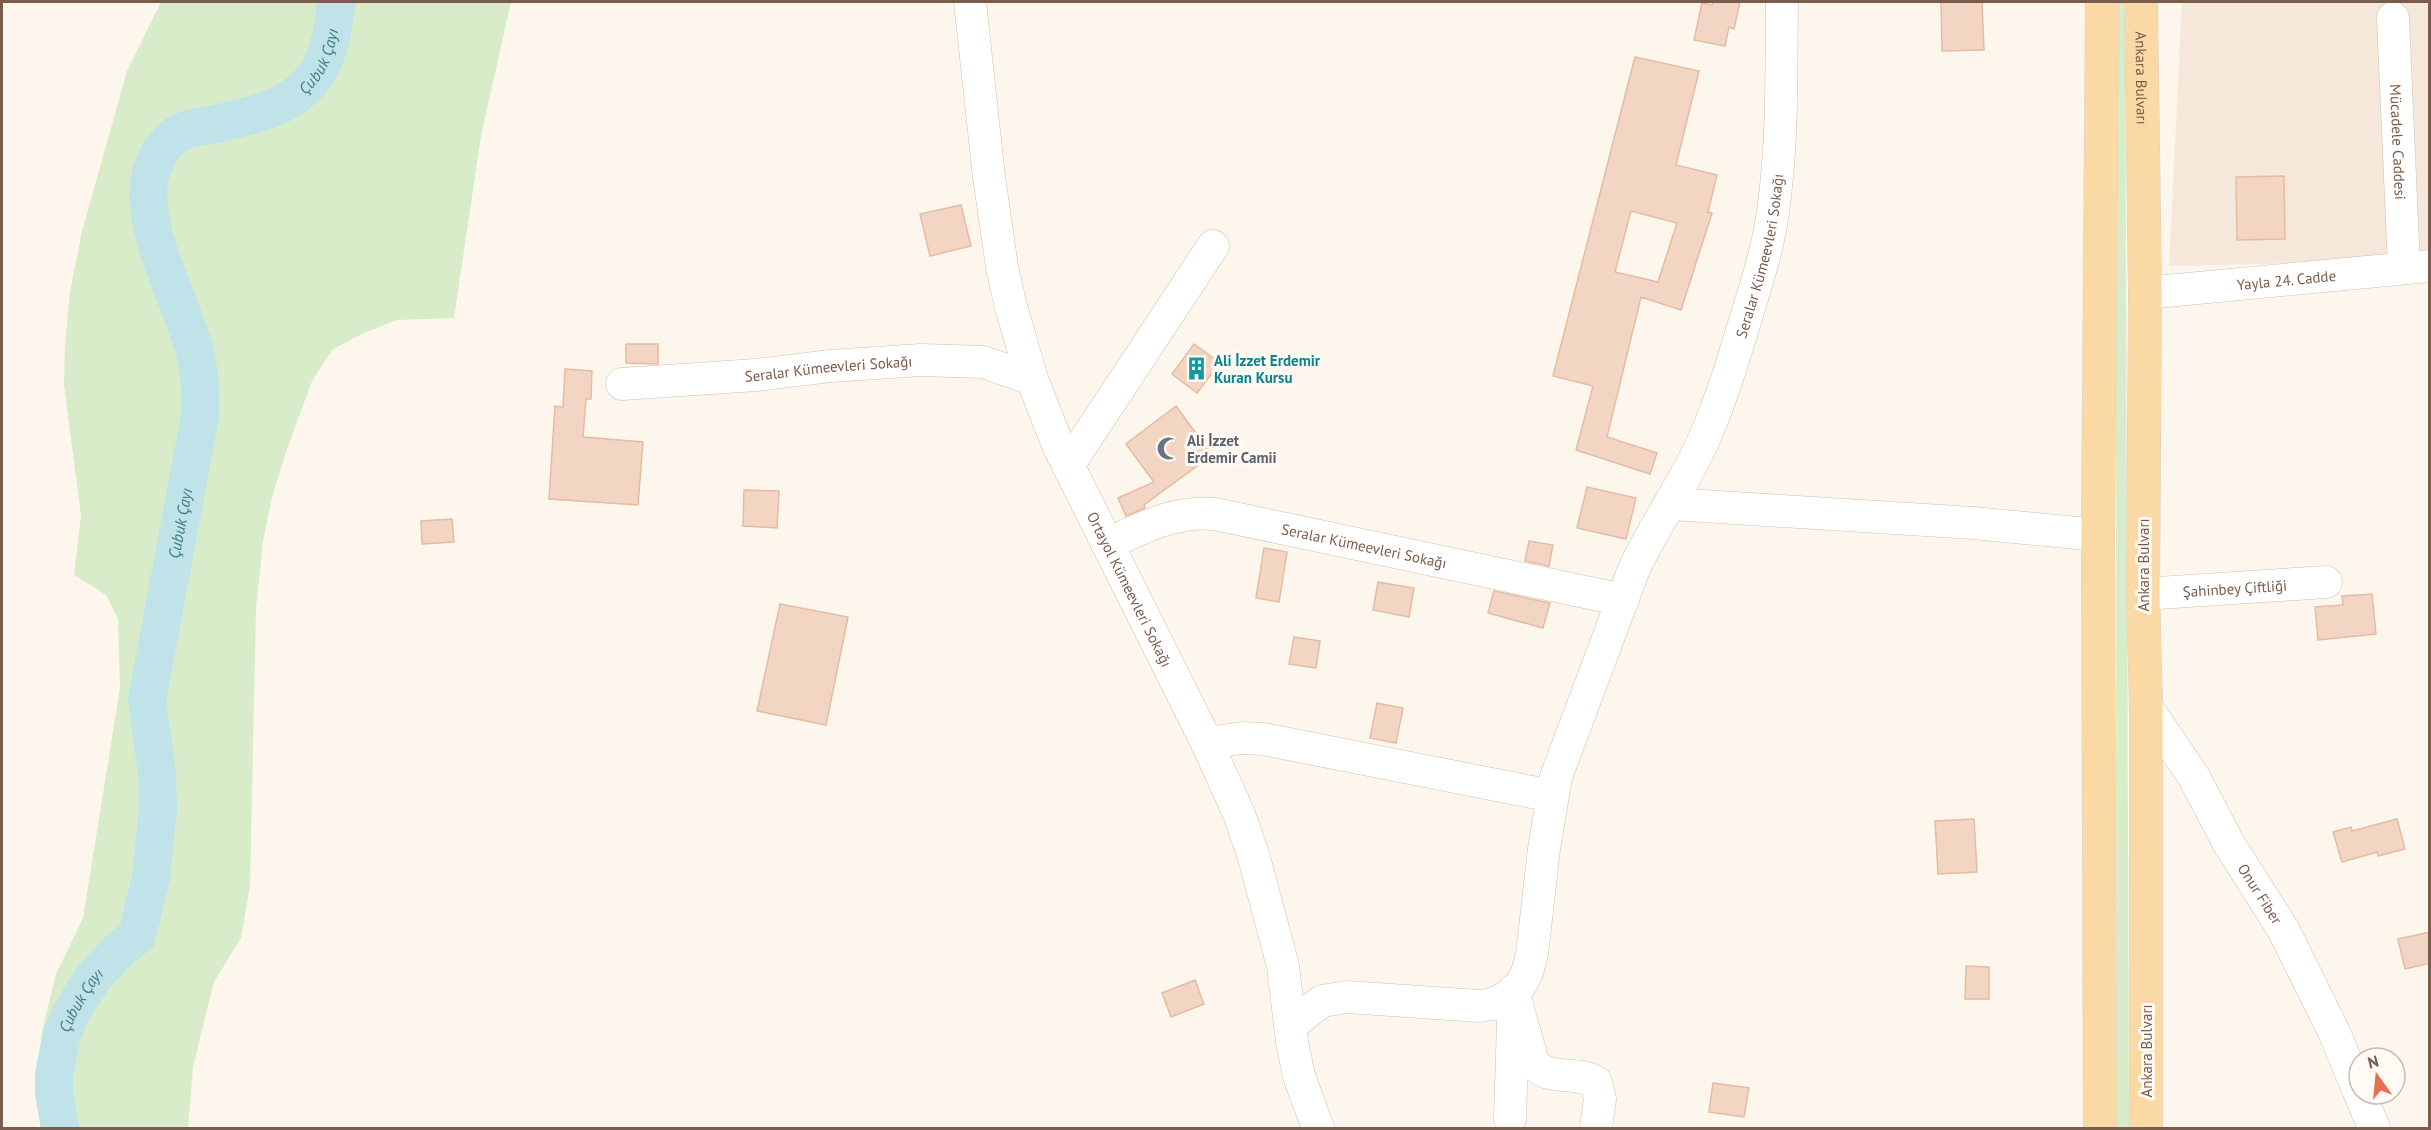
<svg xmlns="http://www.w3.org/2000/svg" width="2431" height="1130" viewBox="0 0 2431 1130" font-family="'PT Sans',sans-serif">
  <rect width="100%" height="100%" fill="#fdf6ec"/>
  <path fill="#f5e8da" d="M2182,2H2429V260L2169,266Z"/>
  <path fill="#d8ecc9" d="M161,2H511L481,136L454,318L397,320L364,333L333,349L312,381L288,446L272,497L263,541L256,609L250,886L241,938L214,982L202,1030L193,1068L188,1128H44L35,1096L42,1032L56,974L83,918L120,688L118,619L106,595L74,575L81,516L64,385L65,345L70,292L82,231L127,71Z
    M2113,2H2125L2129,1128H2117C2115,753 2118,377 2113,2Z"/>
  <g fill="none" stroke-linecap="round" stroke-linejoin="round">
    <path stroke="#bfe3e8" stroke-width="38" id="s1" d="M60,1128L54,1093V1074L62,1035L70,1015L92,979L120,949L137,936L151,877L158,810L157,773L147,700L200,416C201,393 200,371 194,348C181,302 139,226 150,177C154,160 166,137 184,131C192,127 202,127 211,125C254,115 300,108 322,64C331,45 333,22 337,2"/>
  </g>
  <path fill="#f3d5c3" stroke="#e6bba3" stroke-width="1.5" fill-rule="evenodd" d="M1713,2H1740L1734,29L1729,27L1725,46L1694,40L1702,3L1712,5Z
    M1941,2H1982L1984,50L1942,51Z
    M1635,57L1699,71L1676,165L1717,175L1708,212L1712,213L1681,310L1641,297L1607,437L1657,453L1650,474L1576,450L1593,386L1553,376ZM1631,211L1677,223L1658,282L1615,272Z
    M2284,176L2285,239L2237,240L2236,177Z
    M961,205L971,246L930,256L920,214Z
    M626,344H658V364L626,363Z
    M1194,344L1220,363L1197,393L1172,374Z
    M565,369L592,371L591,399H586L583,437L643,442L638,505L549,499L555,406L563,407Z
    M1176,406L1212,455L1144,505L1145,508L1126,516L1118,498L1154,482L1126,444Z
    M1587,487L1636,498L1626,539L1577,528Z
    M744,490L779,491L777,528L743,526Z
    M452,519L454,542L422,544L421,521Z
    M1529,541L1553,545L1549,566L1525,561Z
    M1264,548L1287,552L1279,602L1256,598Z
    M1378,582L1414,588L1409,617L1373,610Z
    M1494,591L1550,603L1543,628L1488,613Z
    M2372,594L2376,634L2318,640L2315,607L2343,605L2342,596Z
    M780,604L848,617L826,725L757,711Z
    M1294,637L1320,641L1316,668L1289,664Z
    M1377,703L1403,708L1396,743L1370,738Z
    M1974,819L1977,872L1938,874L1935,821Z
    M2397,819L2405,849L2378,856L2377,852L2342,862L2333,832L2351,827L2352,831Z
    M2430,932V963L2405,969L2398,939Z
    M1966,966L1989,967V999H1965Z
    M1195,980L1204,1004L1171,1017L1162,993Z
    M1713,1083L1749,1088L1744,1117L1709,1112Z"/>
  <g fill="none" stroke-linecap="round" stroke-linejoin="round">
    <defs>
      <g id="minor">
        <path id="s2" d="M970,2L989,177L1002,267L1010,303L1032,379L1058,445L1207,743L1239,814L1253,854L1283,966L1292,1042L1299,1076L1318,1128"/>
        <path id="s3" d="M2393,18L2404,268"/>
        <path id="s4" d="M2145,293L2430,266"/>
        <path id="s5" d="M622,384L756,375L830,366L921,360L983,362L1032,379"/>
        <path d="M1068,466L1213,246"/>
        <path d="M1671,504L1973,523L2098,535"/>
        <path id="s6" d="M1107,544C1143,528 1175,510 1215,514L1623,600"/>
        <path id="s7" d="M2143,594L2326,582"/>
        <path id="s8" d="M2146,706L2194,777L2229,844L2283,929L2334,1032L2359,1092"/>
        <path d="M1207,743L1243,738L1263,739L1552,796"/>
        <path d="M1513,991L1533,1062C1546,1082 1576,1070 1596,1082L1600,1099L1596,1128"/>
        <path id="s9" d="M1290,1026L1322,1001L1347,997L1479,1006L1493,1004L1507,997L1520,986L1527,973L1532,954L1544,849L1556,777L1634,569C1655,524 1685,483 1705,437C1723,395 1736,351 1749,308C1759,276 1769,243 1773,211C1783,143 1781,70 1782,2"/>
        <path d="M2360,1094L2374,1128"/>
        <path d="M1510,1119L1513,1022"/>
      </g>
      <g id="major">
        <path id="s10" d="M2141,2L2145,293L2143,594L2146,706V1128"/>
        <path d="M2100,1128L2098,535L2102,2"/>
      </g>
    </defs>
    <use href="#minor" stroke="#d1beb0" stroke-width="33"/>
    <use href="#major" stroke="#dad1cd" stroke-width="34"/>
    <use href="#minor" stroke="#fff" stroke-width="32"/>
    <use href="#major" stroke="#fbd9a5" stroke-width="33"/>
  </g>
  <defs>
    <symbol id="building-bare" viewBox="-9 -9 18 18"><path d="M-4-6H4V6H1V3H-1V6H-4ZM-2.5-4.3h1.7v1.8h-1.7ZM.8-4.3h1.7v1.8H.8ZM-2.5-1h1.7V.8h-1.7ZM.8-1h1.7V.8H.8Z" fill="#0f9aa8" stroke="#fffaf3" stroke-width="2.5" paint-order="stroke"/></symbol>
    <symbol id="mosque-bare" viewBox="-9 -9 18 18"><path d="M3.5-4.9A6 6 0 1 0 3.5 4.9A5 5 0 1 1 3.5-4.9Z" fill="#6b7280" stroke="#fffaf3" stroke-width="2.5" paint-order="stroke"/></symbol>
  </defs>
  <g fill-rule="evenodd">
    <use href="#building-bare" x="1180" y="352" width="33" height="33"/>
    <use href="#mosque-bare" x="1152" y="432" width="33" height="33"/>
  </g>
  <g text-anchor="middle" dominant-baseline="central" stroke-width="6" stroke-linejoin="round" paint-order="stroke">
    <g font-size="15" fill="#7a5c4d" stroke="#fffaf3">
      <text stroke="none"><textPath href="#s10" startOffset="76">Ankara Bulvarı</textPath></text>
      <text stroke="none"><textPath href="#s3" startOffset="124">Mücadele Caddesi</textPath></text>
      <text stroke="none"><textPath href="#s9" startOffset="1020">Seralar Kümeevleri Sokağı</textPath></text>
      <text stroke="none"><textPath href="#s4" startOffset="142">Yayla 24. Cadde</textPath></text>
      <text stroke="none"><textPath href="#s5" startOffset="207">Seralar Kümeevleri Sokağı</textPath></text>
      <text stroke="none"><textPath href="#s6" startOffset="266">Seralar Kümeevleri Sokağı</textPath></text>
      <text transform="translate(2143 565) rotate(-90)">Ankara Bulvarı</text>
      <text stroke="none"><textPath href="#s7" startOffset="92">Şahinbey Çiftliği</textPath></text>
      <text stroke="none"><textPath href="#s2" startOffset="615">Ortayol Kümeevleri Sokağı</textPath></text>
      <text stroke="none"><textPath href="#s8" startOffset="220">Onur Fiber</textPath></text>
      <text transform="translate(2146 1051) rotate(-90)">Ankara Bulvarı</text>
    </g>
    <g font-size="15" font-weight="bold" fill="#0d838f" stroke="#fffaf3" text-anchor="start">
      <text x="1214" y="360">Ali İzzet Erdemir<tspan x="1214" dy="17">Kuran Kursu</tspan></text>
    </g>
    <g font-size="15" font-weight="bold" fill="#5b616d" stroke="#fffaf3" text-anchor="start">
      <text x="1187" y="440">Ali İzzet<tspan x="1187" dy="17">Erdemir Camii</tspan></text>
    </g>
    <g font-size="16" font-style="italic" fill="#437c86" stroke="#fffaf3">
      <text stroke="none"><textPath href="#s1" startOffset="1215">Çubuk Çayı</textPath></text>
      <text stroke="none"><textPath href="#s1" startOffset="639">Çubuk Çayı</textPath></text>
      <text stroke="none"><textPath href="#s1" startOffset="134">Çubuk Çayı</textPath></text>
    </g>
  </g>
  <rect width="2431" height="1130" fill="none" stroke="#7a5c4d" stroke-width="6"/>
  <g transform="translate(2377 1076) rotate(345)"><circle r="28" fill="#fffaf3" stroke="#cabbb1" stroke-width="1.5"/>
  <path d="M0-4.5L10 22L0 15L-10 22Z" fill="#e76f51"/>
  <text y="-9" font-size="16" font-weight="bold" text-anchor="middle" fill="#7a5c4d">N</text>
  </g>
</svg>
